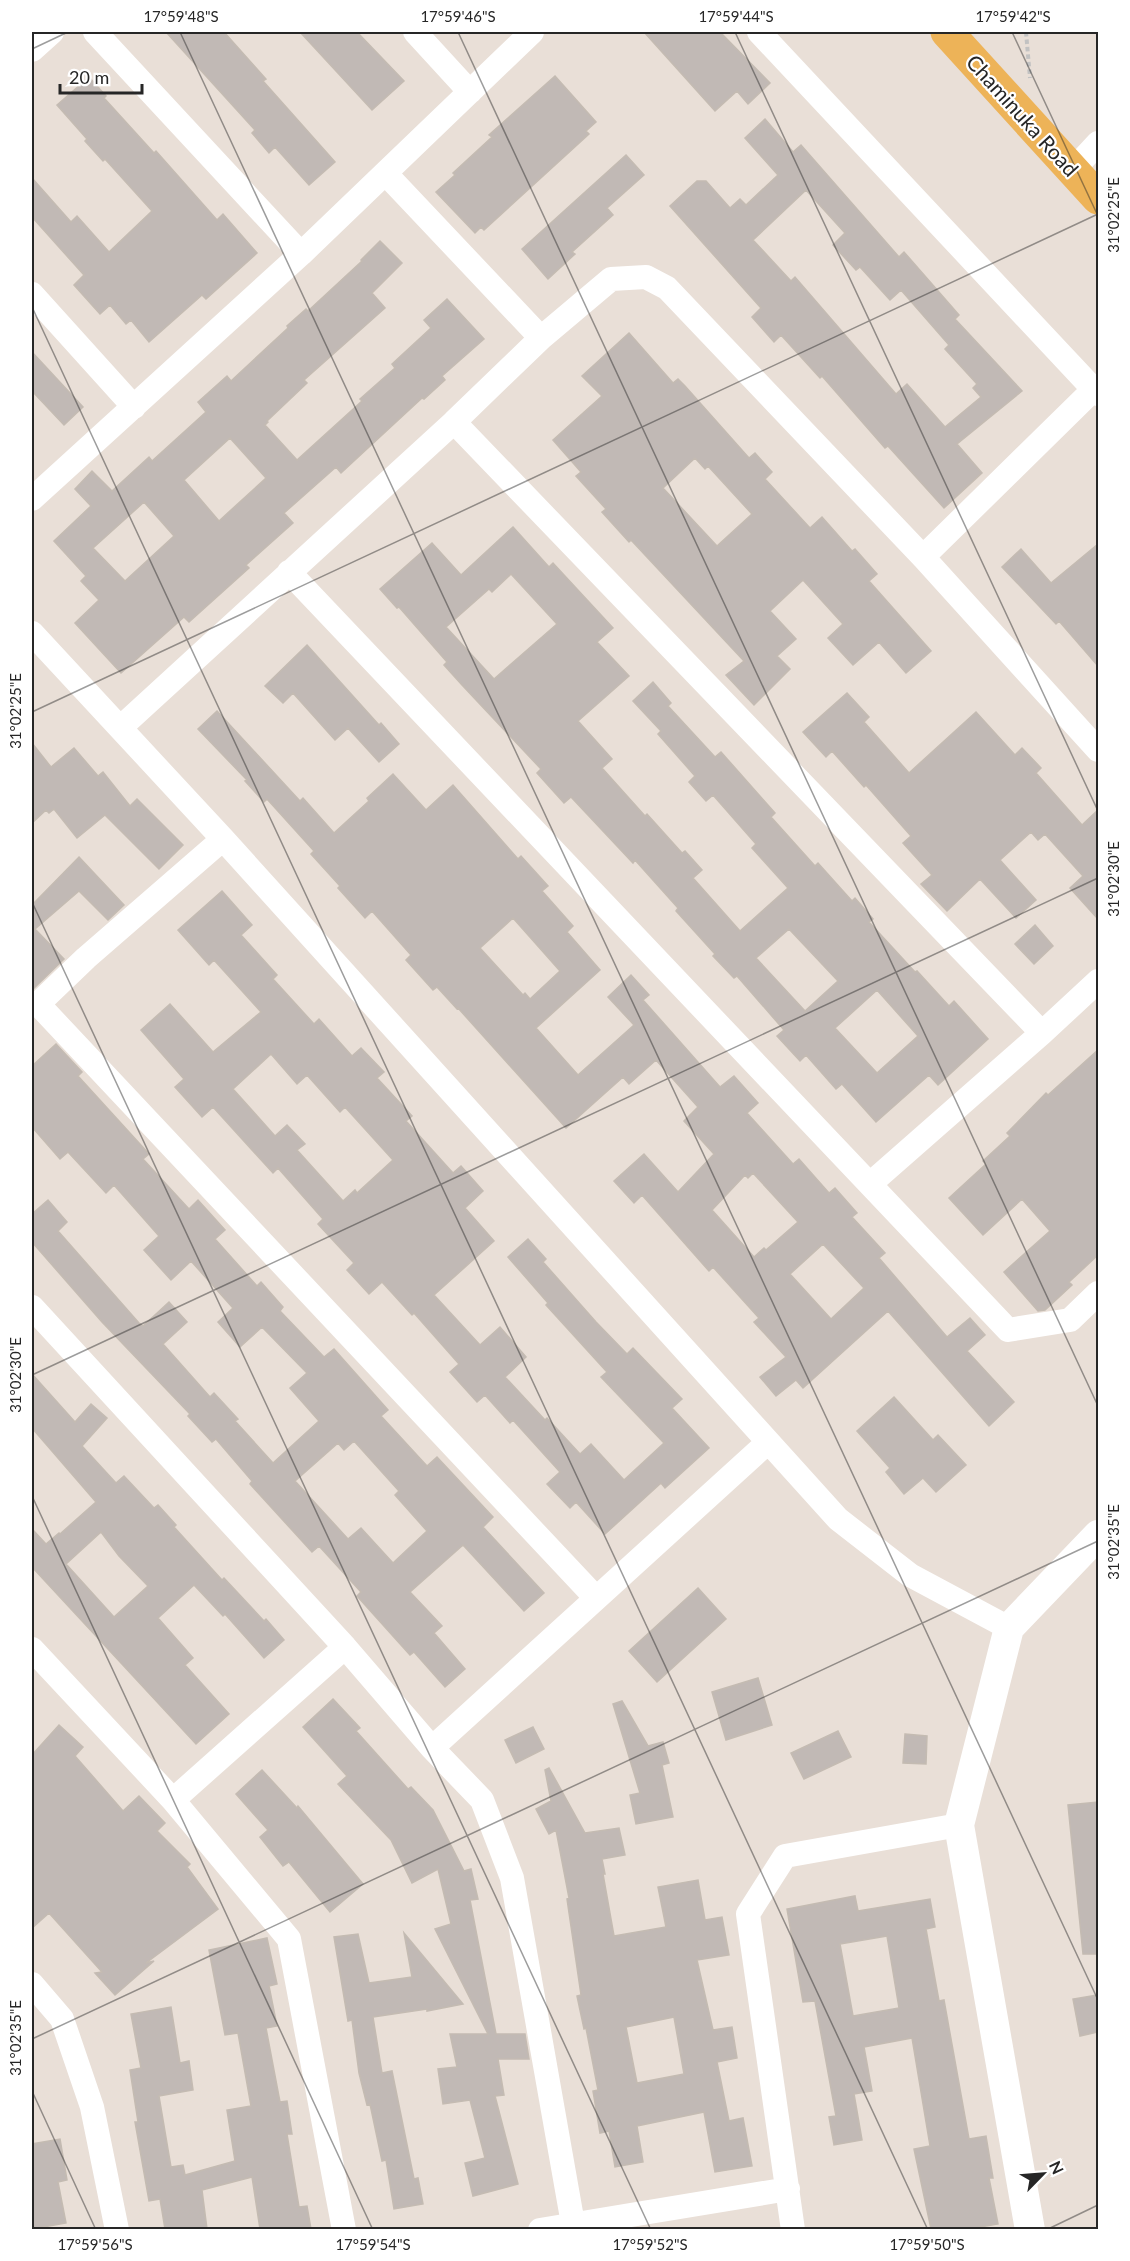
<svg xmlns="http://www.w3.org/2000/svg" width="1130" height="2261" viewBox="0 0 1130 2261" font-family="Lato,sans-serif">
  <rect width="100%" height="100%" fill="#e9dfd7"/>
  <path fill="#c1b9b5" stroke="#c4bbb2" stroke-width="1.5" fill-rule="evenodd" d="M166,32H224L266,79L263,81L335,162L309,185L275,147L269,153L252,133L255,130Z
    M300,32H357L404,81L372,110Z
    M644,32H720L770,83L748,104L737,91L715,111Z
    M555,76L596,122L586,131L589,134L484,230L481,227L475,233L436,192L455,175L453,173L492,137L489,135Z
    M89,77L106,96L104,98L154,153L156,151L217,220L223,214L257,253L206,299L202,295L149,342L131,320L126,324L110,305L100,314L74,285L84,275L32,217V178L71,222L77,216L109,252L152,211L105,159L103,161L85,141L87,139L57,105Z
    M765,119L793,152L801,145L899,257L904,252L959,315L955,319L1022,391L957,444L982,473L944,508L888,446L885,448L822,376L820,378L781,335L774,342L752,317L761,308L670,206L697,181H706L730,208L740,199L746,205L778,175L745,138ZM806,190L845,233L833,245L856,270L860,267L890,300L901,290L949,345L945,349L977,384L973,388L981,397L945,427L907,384L896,394L795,277L791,281L753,240Z
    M626,155L644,175L607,208L613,215L572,252L575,254L548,279L522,249Z
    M380,241L402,263L372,293L385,308L304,380L307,383L267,421L268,422L265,425L297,460L362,401L360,399L395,368L392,364L431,328L424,320L447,299L484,339L442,376L445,380L424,399L422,398L341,473L336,467L284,513L293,523L246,565L249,568L189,622L184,617L121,673L75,623L99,600L81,581L86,576L54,541L91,506L75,489L92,471L112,491L149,457L152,461L206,412L198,402L227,376L231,381L288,328L287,326L306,309L308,311L362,261L361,260ZM230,438L266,478L219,521L184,480ZM144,502L174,536L125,581L93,548Z
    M629,333L673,383L678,379L685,386L749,458L755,453L772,472L765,479L810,528L822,517L852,551L855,549L877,574L869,581L931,651L906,673L879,642L853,665L828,638L843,624L803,580L770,611L796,639L777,656L790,669L754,705L726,675L744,661L631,540L629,542L602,512L606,509L576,476L581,472L553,440L602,396L582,376ZM695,458L705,469L708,466L752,514L717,546L663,488Z
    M32,352L83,407L64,425L32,391Z
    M513,527L549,567L553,563L613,628L597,642L629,676L578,721L612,759L602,768L645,816L647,814L682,853L685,851L702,870L693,878L740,931L788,888L752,848L756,844L713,795L706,801L689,782L695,776L658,734L661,731L633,701L653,682L671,703L668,706L715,757L721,752L775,813L771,817L815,866L818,863L852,901L855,898L873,919L869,922L915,972L917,971L949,1006L954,1001L988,1039L938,1085L929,1075L876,1122L842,1084L836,1089L806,1055L800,1061L777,1036L784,1030L737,976L734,978L713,956L715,954L676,911L678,908L635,860L633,863L571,797L564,803L537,773L541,769L462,685L444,665L447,662L399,607L397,608L380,589L432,543L461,575ZM511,574L557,624L494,679L446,627L489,589L492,592ZM789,929L838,981L805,1011L756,958ZM877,990L918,1036L877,1073L835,1028Z
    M1098,544V666L1059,621L1056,624L1002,567L1021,549L1051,583Z
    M307,645L379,725L381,723L399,744L379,762L348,728L335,740L293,693L283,703L265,686Z
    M847,693L869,717L864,722L909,773L976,712L1015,755L1022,748L1041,768L1036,773L1082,825L1098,810V919L1070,888L1083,876L1045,834L1038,840L1031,832L1000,860L1036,900L1016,918L980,879L947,911L921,884L932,875L903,843L911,836L866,785L864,787L832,751L826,757L803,732Z
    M217,711L300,801L303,798L334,833L369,801L367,798L393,774L426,810L453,785L518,859L521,856L548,886L542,891L573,926L567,932L600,970L536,1028L578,1075L634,1025L608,997L631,975L649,995L643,1000L720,1087L734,1076L758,1103L747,1113L793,1164L799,1159L829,1193L835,1188L857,1213L852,1217L885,1253L879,1258L947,1337L970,1318L985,1335L967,1351L1014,1402L989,1426L888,1311L803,1388L796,1380L776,1396L760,1377L786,1357L754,1322L759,1318L713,1267L709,1271L642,1195L634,1203L614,1181L644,1154L678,1192L714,1154L684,1121L698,1107L656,1060L629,1084L623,1077L566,1128L458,1008L457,1009L437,987L433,990L406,960L411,955L372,911L365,918L338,888L340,886L311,854L314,851L267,799L264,802L245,781L247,780L198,729ZM513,918L560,971L530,999L525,993L523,995L480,948ZM753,1173L798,1222L766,1250L764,1248L754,1257L712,1210L745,1175L748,1178ZM823,1244L864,1288L831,1319L790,1274Z
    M32,743L51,767L74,748L98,776L103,772L130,806L137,799L183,845L159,869L105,815L77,838L54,809L49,813L46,810L32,823Z
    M79,857L124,905L108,920L79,891L35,929L64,959L32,990V905Z
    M222,891L252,925L241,935L277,975L273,979L314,1024L319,1019L352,1056L361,1048L384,1072L377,1078L412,1116L406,1121L453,1173L461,1166L483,1191L465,1208L494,1241L434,1295L480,1345L500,1327L526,1357L505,1377L545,1420L547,1418L580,1454L591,1444L624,1480L664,1443L601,1377L607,1372L546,1305L548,1303L508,1257L528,1239L546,1259L543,1262L596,1322L627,1354L633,1348L682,1399L672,1408L709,1448L665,1488L661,1483L605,1534L576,1502L570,1508L547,1484L560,1472L513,1420L510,1423L485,1395L477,1402L450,1372L459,1364L414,1313L412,1315L382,1282L369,1294L347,1270L354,1263L318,1224L323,1219L278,1168L273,1173L213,1107L202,1117L175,1087L184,1079L141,1030L170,1004L213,1052L261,1012L214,960L209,965L178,930ZM271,1054L297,1084L307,1075L340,1112L345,1107L393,1160L357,1193L355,1190L343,1201L297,1150L305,1144L287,1125L275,1136L233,1089Z
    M1035,925L1053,946L1034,964L1015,944Z
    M56,1044L82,1072L78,1076L149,1154L143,1159L189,1209L198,1200L225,1230L215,1239L257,1286L261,1282L283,1307L280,1311L324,1357L334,1349L388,1410L381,1416L427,1466L437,1457L493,1517L483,1527L544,1593L524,1611L463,1545L410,1592L442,1626L434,1633L465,1669L445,1687L414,1652L410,1655L357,1596L361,1592L319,1546L312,1552L250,1484L252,1481L216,1439L212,1442L188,1416L190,1414L102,1322L32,1242V1214L48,1200L67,1222L58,1231L139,1323L143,1326L169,1302L187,1322L163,1344L210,1397L214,1393L238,1419L235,1421L273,1463L319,1421L290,1388L307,1373L262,1327L240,1347L218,1322L233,1308L191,1261L171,1280L144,1250L159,1236L114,1185L106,1193L68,1152L60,1159L32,1127V1066ZM354,1441L399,1491L395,1495L427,1531L393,1563L361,1528L348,1539L295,1481L338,1443L344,1450Z
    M1098,1050V1255L1069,1282L1072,1285L1045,1310L1038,1311L1004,1272L1050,1231L1022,1199L983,1235L949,1198L986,1164L983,1161L1010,1136L1007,1133L1046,1093L1048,1095Z
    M32,1374L75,1422L91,1404L107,1418L82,1446L116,1483L124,1476L154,1508L158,1505L176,1525L174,1527L222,1580L224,1578L264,1621L266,1619L284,1640L264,1658L225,1614L223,1616L194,1585L158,1618L193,1658L185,1665L229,1714L196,1744L32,1567V1529L46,1544L59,1533L60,1534L96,1502L32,1428ZM101,1532L119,1556L148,1586L114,1617L66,1564Z
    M894,1397L933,1440L938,1435L966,1465L936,1492L923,1478L904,1494L886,1472L890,1468L857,1431Z
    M698,1588L726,1619L657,1682L629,1651Z
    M758,1678L772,1725L726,1740L712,1692Z
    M333,1699L360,1728L356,1731L408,1789L411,1787L433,1810L464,1871L471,1869L478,1899L470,1900L496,2034H525L529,2059H498L504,2095L495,2096L518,2184L473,2196L465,2163L485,2158L470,2100L443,2104L438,2069L457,2067L450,2034H488L435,1929L451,1924L438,1869L412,1883L391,1840L338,1784L347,1776L303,1727Z
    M622,1701L648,1746L663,1742L669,1763L662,1765L673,1817L636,1824L630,1795L640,1793L613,1704Z
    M59,1725L83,1747L75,1756L123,1811L139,1796L165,1823L157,1831L190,1864L187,1867L218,1909L146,1963L154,1961L115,1995L95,1973L102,1972L49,1913L32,1928V1755Z
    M533,1727L544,1749L516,1763L505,1740Z
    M838,1731L851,1757L804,1779L791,1753Z
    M905,1734L927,1736L926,1764L903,1763Z
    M549,1768L585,1833L619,1828L625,1855L602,1859L605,1874H603L614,1936L666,1927L658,1887L698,1880L705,1920L722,1917L729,1955L697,1960L713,2030L732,2027L737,2058L717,2062L729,2121L743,2118L752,2166L715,2172L704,2112L637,2126L643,2162L615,2167L609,2131L600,2133L593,2091L598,2090L586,2028L584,2029L577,1996L581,1995L567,1899L569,1898L556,1830L549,1834L536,1809L551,1801L545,1770ZM674,2017L684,2074L637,2083L626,2027Z
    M262,1770L297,1808L298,1806L363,1884L330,1912L289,1862L283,1866L260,1837L268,1830L236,1794Z
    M1098,1802V1954H1083L1068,1805Z
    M855,1896L858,1911L930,1899L935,1927L926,1929L939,2001L944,2000L969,2139L986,2136L993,2178H989L998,2224L969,2229H931L914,2149L930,2146L912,2038L864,2047L872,2091L854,2094L862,2140L834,2145L829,2117L836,2116L815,2001L803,2002L787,1909ZM887,1936L899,2008L853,2016L840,1944Z
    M404,1933L463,2004L427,2011V2009L373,2017L382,2073L392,2071L414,2179L418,2178L423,2204L394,2209L386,2160L382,2161L370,2104L367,2105L359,2073L352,2020L348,2021L334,1937L358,1934L369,1983L412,1977Z
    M267,1938L277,1984L269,1986L277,2026L266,2028L280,2102L287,2101L292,2134H287L299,2207L307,2206L311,2229H260L252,2177L202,2190L207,2229H165L160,2199L149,2201L135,2122H138L130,2070L141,2068L131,2014L171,2007L180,2063L189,2061L193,2090L159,2096L171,2167L183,2165L185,2175L235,2161L227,2110L251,2106L238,2033L225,2035L209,1950Z
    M1098,1995V2032L1080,2036L1073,1999Z
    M60,2139L67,2180L58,2182L66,2223L32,2229V2144Z"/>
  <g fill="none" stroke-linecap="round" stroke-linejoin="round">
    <path stroke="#c2c2c2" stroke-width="4" stroke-dasharray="4.5 3" stroke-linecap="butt" d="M1026,32L1030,78"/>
    <path stroke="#fff" stroke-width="24" d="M95,32L301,254
      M415,32L470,92
      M759,32L1098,394
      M32,50L52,32
      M1073,170L1098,143
      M386,174L541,338
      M32,294L134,407
      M454,422L1042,1033L1098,981
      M32,499L301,254L532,32
      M923,557L1094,389
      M289,572L1008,1330L1070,1320L1098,1293
      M32,633L223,839L838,1519L910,1575L1009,1628
      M120,728L454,422L541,338L611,279L646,277L667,288L923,557L1098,750
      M223,839L86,958L38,1004L596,1598
      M870,1184L1042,1033
      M32,1307L345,1647L432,1748L482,1800L512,1878L573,2224
      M32,1649L173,1800L289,1939L344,2230
      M432,1748L767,1443
      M173,1800L345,1647
      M32,1984L62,2019L92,2107L117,2230
      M540,2230L788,2189
      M793,2230L748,1914L785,1856L959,1825"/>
    <path stroke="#fff" stroke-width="30" d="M1030,2230L959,1825L1009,1628L1098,1535"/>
    <path stroke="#edb358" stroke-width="33" d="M947,32L1098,198"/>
  </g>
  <path fill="none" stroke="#262626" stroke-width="1.5" stroke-opacity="0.45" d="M180,32L1098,2000M458,32L1098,1406M735,32L1098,811M1012,32L1098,216M32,49L68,32M32,307L928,2230M32,712L1098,214M32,902L651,2230M32,1375L1098,878M32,1496L373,2230M32,2039L1098,1541M32,2091L96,2230M1046,2230L1098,2205"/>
  <g text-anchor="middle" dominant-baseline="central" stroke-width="4.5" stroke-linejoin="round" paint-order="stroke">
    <g font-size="21" fill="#262626" stroke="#fff">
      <text transform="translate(1023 115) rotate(48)">Chaminuka Road</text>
    </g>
  </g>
  <rect width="1130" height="2261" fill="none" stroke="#ffffff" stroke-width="66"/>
  <g transform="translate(1043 2174) rotate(65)" stroke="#ffffff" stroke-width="4.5" paint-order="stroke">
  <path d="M0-4.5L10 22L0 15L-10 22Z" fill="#262626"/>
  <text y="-9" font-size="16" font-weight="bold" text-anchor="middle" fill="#262626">N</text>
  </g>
  <path d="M60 84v9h82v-9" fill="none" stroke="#262626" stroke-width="3"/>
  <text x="69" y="84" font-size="18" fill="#262626" stroke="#ffffff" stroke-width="4.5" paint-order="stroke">20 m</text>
  <rect x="33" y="33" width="1064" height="2195" fill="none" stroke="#262626" stroke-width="2"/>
  <g font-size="15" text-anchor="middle" fill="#262626">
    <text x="181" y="22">17°59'48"S</text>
    <text x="458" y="22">17°59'46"S</text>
    <text x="736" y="22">17°59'44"S</text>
    <text x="1013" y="22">17°59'42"S</text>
    <text transform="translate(1114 215) rotate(-90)" y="5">31°02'25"E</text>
    <text transform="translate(16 711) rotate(-90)" y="5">31°02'25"E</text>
    <text transform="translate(1114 879) rotate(-90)" y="5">31°02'30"E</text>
    <text transform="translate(16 1375) rotate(-90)" y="5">31°02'30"E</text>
    <text transform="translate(1114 1542) rotate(-90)" y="5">31°02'35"E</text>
    <text transform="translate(16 2038) rotate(-90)" y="5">31°02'35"E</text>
    <text x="95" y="2250">17°59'56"S</text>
    <text x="373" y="2250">17°59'54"S</text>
    <text x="650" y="2250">17°59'52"S</text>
    <text x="927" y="2250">17°59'50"S</text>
  </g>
</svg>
